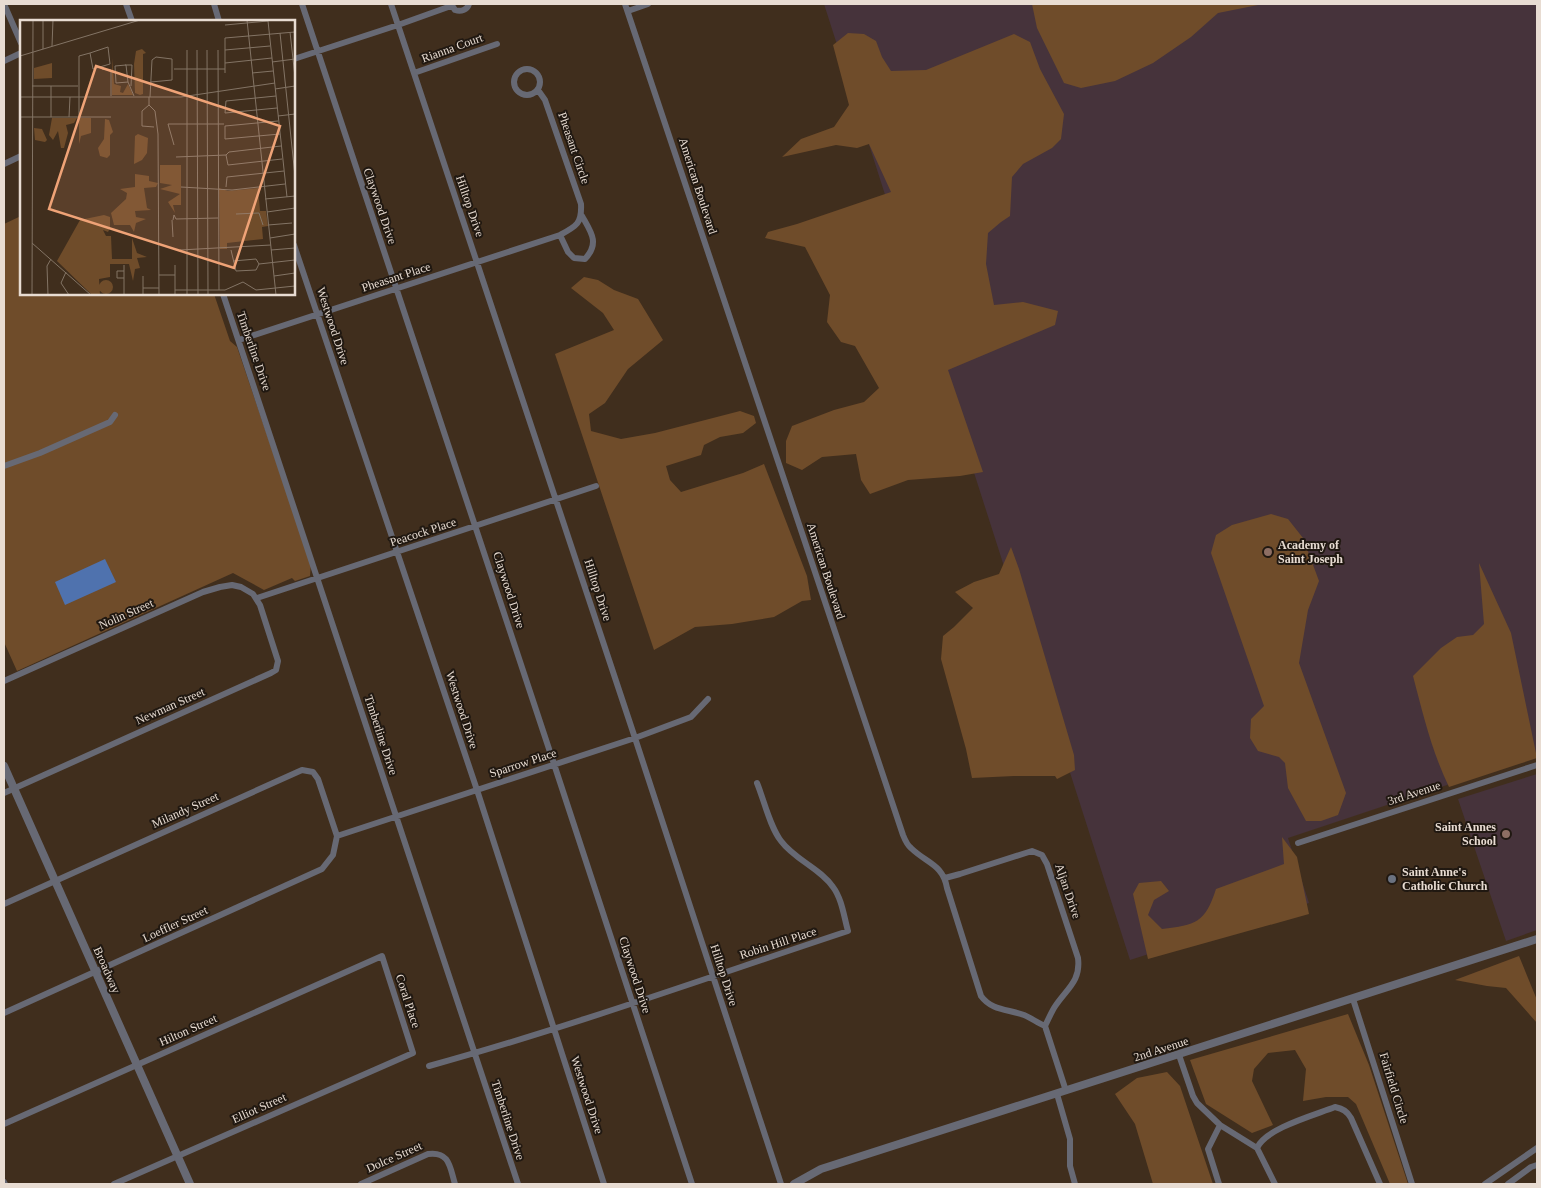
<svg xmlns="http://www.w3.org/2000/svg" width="1541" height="1188" viewBox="0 0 1541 1188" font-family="Georgia,serif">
  <rect width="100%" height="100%" fill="#402e1d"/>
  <path fill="#46333b" d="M824,4H1537V755L1288,838L1309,903L1130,960Z
    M1537,774V930L1506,941L1458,799Z"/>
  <path fill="#6f4c2a" d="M1032,4H1263L1218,13L1191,37L1153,63L1115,81L1081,88L1064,83L1037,28Z
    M848,33L864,34L876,41L882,57L891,71L926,70L1014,34L1030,42L1040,69L1064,114L1061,139L1052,148L1023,164L1012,177L1010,216L1001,222L988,233L986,264L994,305L1023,302L1058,311L1055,325L948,370L983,472L960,476L908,480L870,494L861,480L856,454L822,457L802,470L786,463V441L792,426L834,410L864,402L879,388L855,346L841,342L827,322L830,295L805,247L765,238L768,232L797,224L891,192L869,144L857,148L836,145L782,157L801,139L834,127L849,105L833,45Z
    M21,216V294H214L230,341L237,347L311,564L310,576L295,581L292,578L264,590L233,573L17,671L4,642V224Z
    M584,277L598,280L614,290L638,299L663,340L628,369L605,403L589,414L591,431L621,439L655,433L740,411L754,416L756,423L743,433L720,437L704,445L701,455L666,466L670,480L681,492L743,473L764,464L807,576L811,600L802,601L774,617L732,624L695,627L654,650L555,354L614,330L603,313L571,288Z
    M1271,514L1288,519L1303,538L1319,581L1308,610L1299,663L1346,793L1338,815L1321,821H1306L1288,788L1285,763L1279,757L1258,751L1250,738L1251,719L1264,706L1211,553L1216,535L1232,525Z
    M1011,547L1019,569L1074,755L1075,770L1057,779L1055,776H1014L972,778L966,749L941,659L943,636L954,627L973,608L955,592L974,582L999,574Z
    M1479,563L1511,633L1537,758L1449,787C1432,752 1423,714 1413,676L1441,648L1457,637L1473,635L1484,624Z
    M1282,837L1297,857L1309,914L1148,959L1133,894L1139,883L1161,881L1169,891L1154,900L1148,915L1162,929C1196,925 1205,923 1216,889L1284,864Z
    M1519,956L1537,1000V1023L1506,988L1487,986L1455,980Z
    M1348,1014L1369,1065L1408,1184H1390L1356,1104L1348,1097H1326L1303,1101L1306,1069L1295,1050L1268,1053L1254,1069L1252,1081L1273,1125L1252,1133L1206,1104L1190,1060Z
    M1167,1072L1180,1086L1213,1184H1153L1135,1124L1115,1094L1137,1078Z"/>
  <path fill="#4f72ae" d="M105,559L116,582L65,605L55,582Z"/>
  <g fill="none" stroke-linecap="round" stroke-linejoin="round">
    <path stroke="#676974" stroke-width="6" d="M4,4L21,43
      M126,4L132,21
      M214,4L219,21
      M302,4L554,764L692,1184
      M391,4L635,738L781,1184
      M451,4L455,10C461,12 467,10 469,4
      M625,4L903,835C905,840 907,845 911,848C926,863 943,864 947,888L981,996C992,1011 1008,1009 1024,1015C1031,1018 1038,1023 1045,1026L1066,1091
      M628,11L648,4
      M294,59L398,25L451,6
      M4,61L21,53
      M514 82a13 13 0 1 1 26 0a13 13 0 1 1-26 0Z
      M414,73L497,44
      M4,164L21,156
      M560,235L568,252L574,258L585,259C600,243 591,232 582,216
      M294,245L477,790L604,1184
      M223,294L518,1184
      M239,340L560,235C577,226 582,223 581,204L545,100L538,90
      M4,466L40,453L110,422L115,415
      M257,598L596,486
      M4,681L203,592L220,587L232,585L241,587L253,594L260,605L278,661L276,670L271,673L4,793
      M337,836L635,738L691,717L708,699
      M1298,843L1537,765
      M945,878L960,874L1032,851L1042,855L1047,864L1078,958C1081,982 1066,989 1054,1008C1051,1013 1048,1020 1045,1026
      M4,904L302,770L313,772L318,779L337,836L333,855L322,869L4,1013
      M1353,999L1412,1184
      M1179,1055L1193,1096L1197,1103L1220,1125L1257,1148L1275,1184
      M429,1066C570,1027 709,977 848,931C844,917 842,899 833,887C820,868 795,860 781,841C770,827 764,800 757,783
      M1057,1094L1070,1139V1166L1075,1184
      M4,1124L382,956L413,1053L114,1184
      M1257,1148C1266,1128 1315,1115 1335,1107C1343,1109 1347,1111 1351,1118L1380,1184
      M4,1182L5,1184
      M361,1184L428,1154C450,1151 450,1168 455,1184
      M1219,1184L1208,1149L1220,1125
      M1485,1184L1537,1148
      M1508,1184L1531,1167L1537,1165"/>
    <path stroke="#676974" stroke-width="8" d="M4,766L190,1184
      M794,1184L821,1169L1537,939"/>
  </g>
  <g fill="#8d6e63" stroke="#201811" stroke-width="2">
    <circle cx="1268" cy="552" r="5"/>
    <circle cx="1506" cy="834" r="5"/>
  </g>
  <circle fill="#6b7280" stroke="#201811" stroke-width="2" cx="1392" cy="879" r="5"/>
  <g text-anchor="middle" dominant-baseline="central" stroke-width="4" stroke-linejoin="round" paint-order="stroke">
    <g font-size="12" fill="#e8dcd2" stroke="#201811">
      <text transform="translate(452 48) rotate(-20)">Rianna Court</text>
      <text transform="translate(574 148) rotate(71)">Pheasant Circle</text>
      <text transform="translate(698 186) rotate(72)">American Boulevard</text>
      <text transform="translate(380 206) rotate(71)">Claywood Drive</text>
      <text transform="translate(470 206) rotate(71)">Hilltop Drive</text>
      <text transform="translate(396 277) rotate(-18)">Pheasant Place</text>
      <text transform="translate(333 326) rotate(72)">Westwood Drive</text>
      <text transform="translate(254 351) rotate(71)">Timberline Drive</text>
      <text transform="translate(423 532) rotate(-18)">Peacock Place</text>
      <text transform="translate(826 571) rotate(72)">American Boulevard</text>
      <text transform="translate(509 590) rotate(72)">Claywood Drive</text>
      <text transform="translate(598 590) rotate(72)">Hilltop Drive</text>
      <text transform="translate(126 614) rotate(-24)">Nolin Street</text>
      <text transform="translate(170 706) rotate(-24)">Newman Street</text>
      <text transform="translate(462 710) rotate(72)">Westwood Drive</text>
      <text transform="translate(381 735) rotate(72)">Timberline Drive</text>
      <text transform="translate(523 763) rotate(-18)">Sparrow Place</text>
      <text transform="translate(1414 793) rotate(-18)">3rd Avenue</text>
      <text transform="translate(185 810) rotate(-24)">Milandy Street</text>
      <text transform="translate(1068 891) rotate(71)">Aljan Drive</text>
      <text transform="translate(175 924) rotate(-25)">Loeffler Street</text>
      <text transform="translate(778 943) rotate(-18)">Robin Hill Place</text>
      <text transform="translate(107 970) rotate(66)">Broadway</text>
      <text transform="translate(635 975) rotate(72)">Claywood Drive</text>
      <text transform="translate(724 975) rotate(72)">Hilltop Drive</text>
      <text transform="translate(408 1001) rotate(72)">Coral Place</text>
      <text transform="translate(188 1030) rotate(-24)">Hilton Street</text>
      <text transform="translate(1161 1049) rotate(-18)">2nd Avenue</text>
      <text transform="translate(1394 1088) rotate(73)">Fairfield Circle</text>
      <text transform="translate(587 1095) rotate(72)">Westwood Drive</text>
      <text transform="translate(259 1108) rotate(-24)">Elliot Street</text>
      <text transform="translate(508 1120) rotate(72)">Timberline Drive</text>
      <text transform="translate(394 1157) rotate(-24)">Dolce Street</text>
    </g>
    <g font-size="12" font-weight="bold" fill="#e8dcd2" stroke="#201811" text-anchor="start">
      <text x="1278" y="545">Academy of<tspan x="1278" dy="14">Saint Joseph</tspan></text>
      <text x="1496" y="827" text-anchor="end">Saint Annes<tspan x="1496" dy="14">School</tspan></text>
      <text x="1402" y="872">Saint Anne's<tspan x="1402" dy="14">Catholic Church</tspan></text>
    </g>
  </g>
  <g transform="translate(20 20)">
    <rect width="275" height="275" fill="#402e1d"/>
    <path d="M122,29L126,33L123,34V74L120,75L115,73L114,44L116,31ZM92,38L94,64L101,66L100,72L103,73L108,64L113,75H92ZM32,43V58L14,59V48ZM32,98H57L54,103L46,105L48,113L44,128H41L38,111L33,120L29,115ZM59,98H71V113L61,116L59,124ZM85,99L89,100L93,112L90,115V135L87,138L80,136L78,128L84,119ZM14,108L22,109L27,120L25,122L15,120ZM118,114L128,118L127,133L122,140L114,144L115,116ZM140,145H161V185H153L155,193L148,182L160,174L140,169L152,165L140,163ZM115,154L129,156V161L138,163L136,167L124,168L127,188L131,190L115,191L116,197L126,199L116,203L114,212L110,205H94L91,193L106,179L107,173L100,169L115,167ZM199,168L208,171L238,168L240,191H246L248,206L242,207L243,219L207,223V229H200ZM84,195L90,197V208L88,212L83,210L86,216H91L92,239H112V218L117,233L127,237L117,238L120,248L115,249L113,261L109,244H90V257L79,259L80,275H72L37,241L60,200ZM79 267a7 7 0 1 1 14 0a7 7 0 1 1-14 0Z" fill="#6f4c2a"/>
    <path fill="none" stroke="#837465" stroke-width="1" d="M227,0L256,275M205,5L248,1L267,177M270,12L275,57M260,13L275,156M0,18V36M32,26L33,0M88,27L90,44L73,49L70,33ZM23,29V0M167,30V275M177,30L178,275M187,30L188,274M198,30L199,270M205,30L250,26M0,36L120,0M252,42L275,39M205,43L252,38M105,45H112L111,66M82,49L91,50V76M154,49H205M205,53V18L275,12M232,53L253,51M108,62L106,45L95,46L96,63L108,62L114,76M12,66H58M255,69L275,66M256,76L206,81L205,93L257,88M0,77H161L255,63M129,77V85L135,91L138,114L139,275M130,77L132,40L136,37L152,39V60L131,62M129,85L122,91V106L134,107M258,96L275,94M0,97H91M31,97V66M49,97L50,77M59,97V36L70,33M258,101L205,106V119L260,114M154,125L148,104H204M206,135L208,145L262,139M206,135L209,132L261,126M156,137L206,135M161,167L212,170L265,164M206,167L207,157L264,151M245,179L275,176M247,192L275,188M216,194L239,193L243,205M152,200L153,217M153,200L154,195L156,199L198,198M248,205L272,203M250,218L275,214M12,223L71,275M160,230L251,225M211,230L216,251L236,250L239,244M251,230L275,228M213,241L236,239L239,244M239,244L275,240M155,245V275M104,251H97V258H104M46,252L41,263L49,275M139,255H155M123,256V275M254,256L275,253M123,268H139M155,270H205L223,262L236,270L275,266M12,275L13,0M28,275L27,246L31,239M104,275V245"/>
    <path fill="#efa377" fill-opacity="0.15" stroke="#efa377" stroke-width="2.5" d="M76,46L260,106L214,248L29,189Z"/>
    <rect width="275" height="275" fill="none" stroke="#e8dcd2" stroke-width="2.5"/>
  </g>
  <rect width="1541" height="1188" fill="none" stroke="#e8dcd2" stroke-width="10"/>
</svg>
